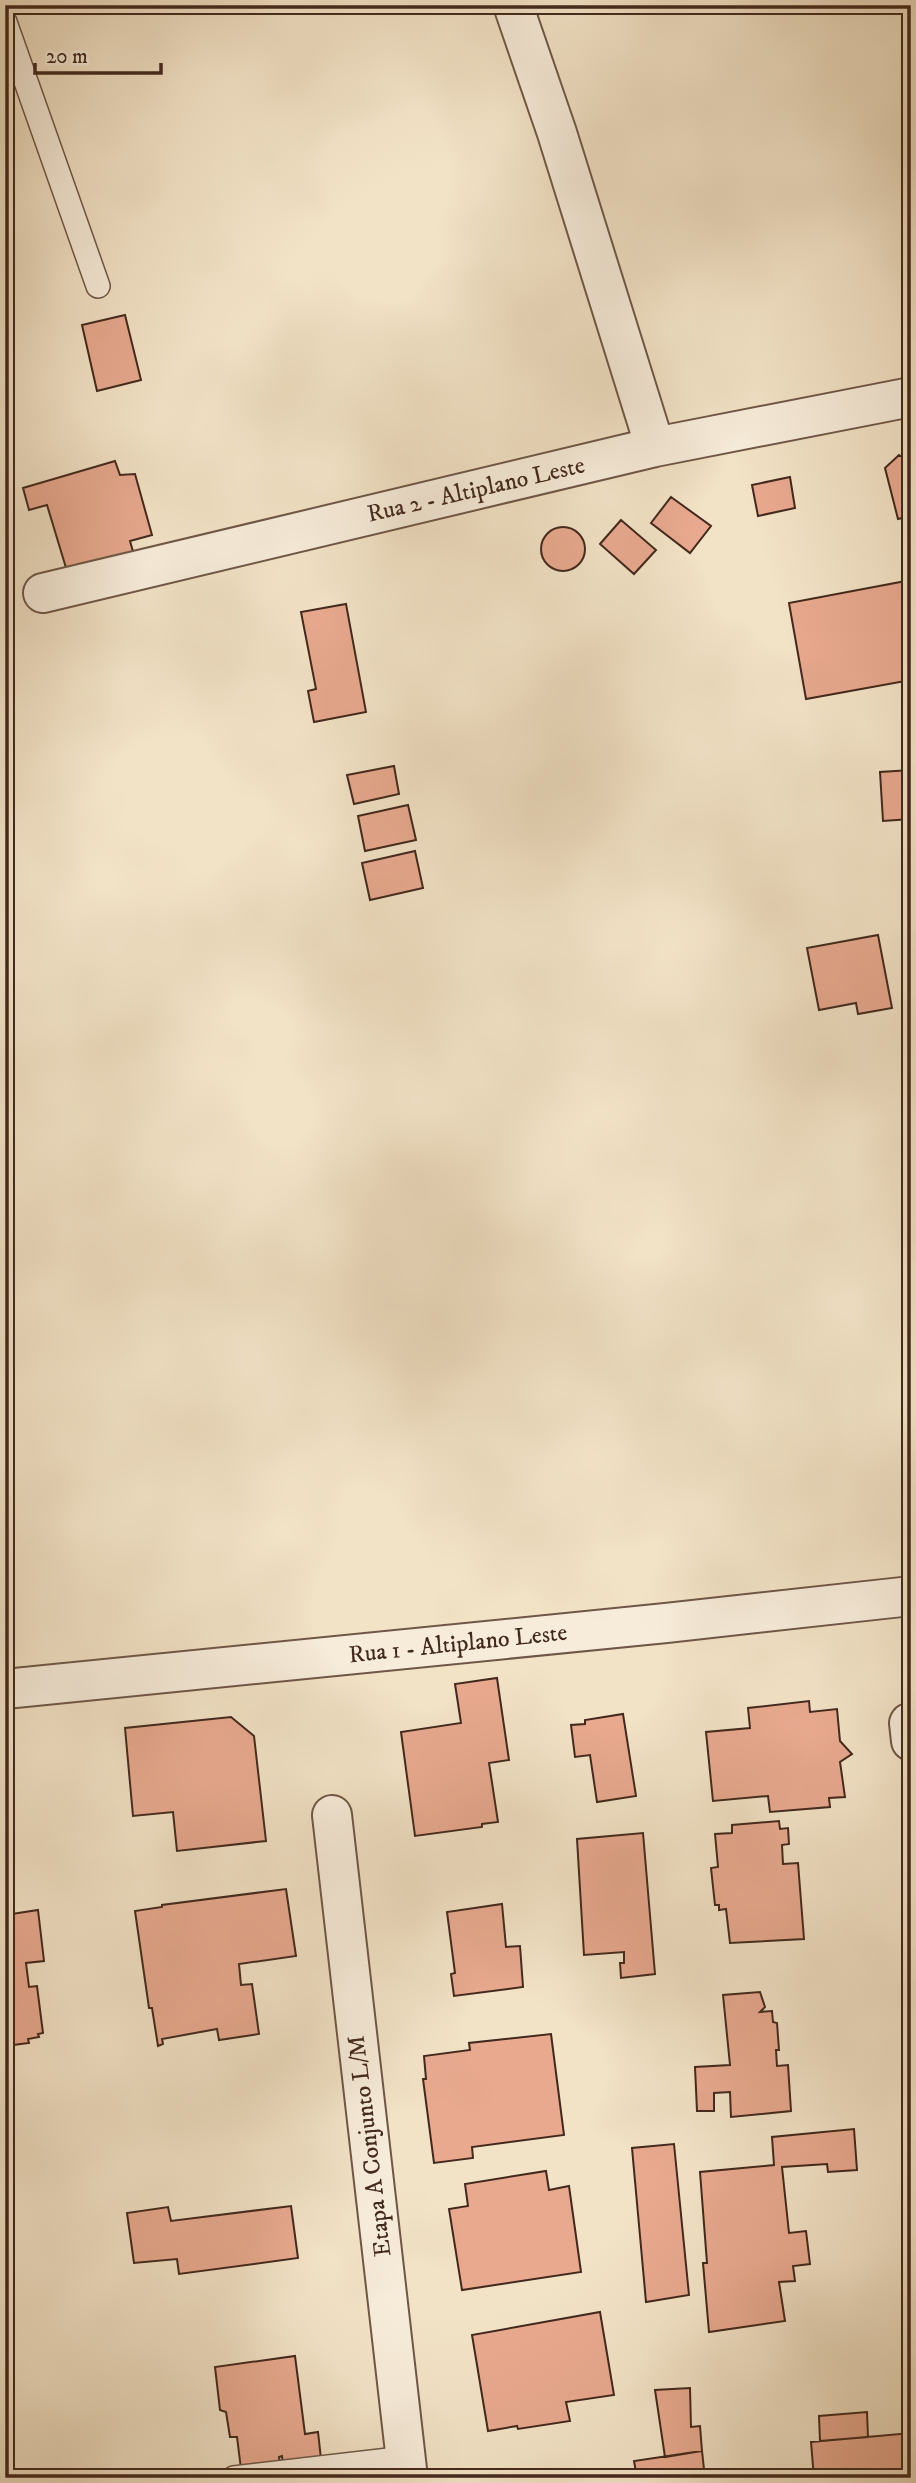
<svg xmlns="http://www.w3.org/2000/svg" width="916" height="2483" viewBox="0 0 916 2483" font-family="'IM FELL DW Pica',serif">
  <rect width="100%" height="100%" fill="#f2e2c6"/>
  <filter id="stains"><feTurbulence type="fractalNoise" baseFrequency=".00286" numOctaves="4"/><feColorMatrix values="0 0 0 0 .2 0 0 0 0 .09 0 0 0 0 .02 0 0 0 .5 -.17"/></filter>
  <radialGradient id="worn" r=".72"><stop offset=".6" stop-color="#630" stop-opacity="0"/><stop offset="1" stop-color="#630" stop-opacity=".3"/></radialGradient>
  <path fill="#e8a98f" stroke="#43291d" stroke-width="2" d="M125,315L141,380L97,391L82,325Z
    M899,455L906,459L911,457V516L898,519L885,468Z
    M115,461L120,475L135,474L152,535L130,541L136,562L70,581L47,505L29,510L23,488Z
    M790,477L795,508L758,516L752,485Z
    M671,497L711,526L690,553L651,523Z
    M621,520L656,550L634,574L600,544Z
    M541 549a22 22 0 1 1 44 0a22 22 0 1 1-44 0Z
    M911,580V680L806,699L789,603Z
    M346,604L366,712L314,722L308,691L316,689L301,612Z
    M394,766L399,794L354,804L347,775Z
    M911,770V819L883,821L880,772Z
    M408,805L416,840L365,851L358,816Z
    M415,851L423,888L370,900L362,863Z
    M878,935L892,1008L858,1014L856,1003L819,1010L807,948Z
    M911,935V950L904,943Z
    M497,1678L509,1760L489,1763L498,1822L482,1824V1827L415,1836L401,1732L461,1723L455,1684Z
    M809,1701L810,1712L837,1709L840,1741L852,1754L840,1762L845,1797L829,1798L830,1807L770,1812L768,1796L713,1801L706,1732L750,1728L748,1708Z
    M623,1714L636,1796L597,1802L590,1755L575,1757L571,1725L585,1724V1720Z
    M231,1717L254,1736L266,1841L177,1851L173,1812L133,1816L125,1728Z
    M779,1821L780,1829L788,1828L789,1844L782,1845L783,1864L798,1863L804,1939L730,1943L726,1909L719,1910V1905H715L711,1868L718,1867L715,1834L732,1833V1825Z
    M643,1833L655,1974L621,1978L620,1963H624V1952L584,1955L577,1839Z
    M286,1889L296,1956L239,1964L241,1985L252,1984L259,2034L219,2040L217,2029L162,2039L163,2044L158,2046L152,2008H149L135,1911L162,1907V1905Z
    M502,1904L506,1947L520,1946L523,1987L454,1996L451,1974L455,1973L447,1912Z
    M38,1910L44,1961L26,1963L29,1987L37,1986L43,2033L38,2034L39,2037L28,2039L29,2043L5,2046V1915Z
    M760,1992L765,2007L760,2012L772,2011L773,2022L777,2023L779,2050H776L777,2066L788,2065L791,2111L731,2117L730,2092L714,2093V2111H697L695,2067L730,2065L723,1995Z
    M551,2034L564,2135L472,2147L473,2158L434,2163L423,2079H426L424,2056L470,2050L469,2043Z
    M854,2129L857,2170L828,2172L827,2164L782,2167L789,2233L806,2231L810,2264L793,2266L795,2281L779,2282L785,2321L709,2332L703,2263H707L700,2172L774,2165L772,2137Z
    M674,2144L689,2295L646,2302L632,2148Z
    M546,2171L549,2190L569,2186L581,2272L462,2290L449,2209L468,2206L465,2184Z
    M291,2206L298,2258L179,2274L177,2259L134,2263L127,2213L168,2207L171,2221Z
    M600,2312L614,2395L566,2402L570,2421L518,2429L517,2426L488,2431L472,2335Z
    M295,2356L305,2434L318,2432L321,2459L283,2465L282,2456L279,2457L280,2464L241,2469L237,2437H230L226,2412L220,2410L215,2367Z
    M690,2388L691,2427L700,2426L702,2451L665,2457L655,2390Z
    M867,2412L868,2437L820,2441L819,2416Z
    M911,2433V2478H814L811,2442Z
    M702,2451L705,2478H637L634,2461Z"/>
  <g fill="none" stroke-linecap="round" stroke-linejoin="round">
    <defs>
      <path id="lane" d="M5,22L98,286
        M234,2478L406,2458"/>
      <path id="street" d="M513,5L557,133L655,447
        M43,593L655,447L911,397
        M5,1689L666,1623L911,1596
        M909,1723L911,1741
        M332,1815L408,2478"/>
    </defs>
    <use href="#lane" stroke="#6f5747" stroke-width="26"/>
    <use href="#street" stroke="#6f5747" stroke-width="42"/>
    <use href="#lane" stroke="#f7ecda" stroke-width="23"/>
    <use href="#street" stroke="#f7ecda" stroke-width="38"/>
  </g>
  <g text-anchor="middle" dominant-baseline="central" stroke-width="5" stroke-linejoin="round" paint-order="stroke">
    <g font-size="24" fill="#43291d" stroke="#f7ecda">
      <text transform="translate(476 490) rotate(-13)">Rua 2 - Altiplano Leste</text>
      <text transform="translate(458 1644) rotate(-6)">Rua 1 - Altiplano Leste</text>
      <text transform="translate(370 2146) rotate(-97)">Etapa A Conjunto L/M</text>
    </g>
  </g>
  <rect width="916" height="2483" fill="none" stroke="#f2e2c6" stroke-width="28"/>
  <rect x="7" y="7" width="902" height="2469" fill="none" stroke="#43291d" stroke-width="3.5"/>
  <rect x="14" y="14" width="888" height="2455" fill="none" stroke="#43291d" stroke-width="2"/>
  <path d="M35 63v10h126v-10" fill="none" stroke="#43291d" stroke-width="3.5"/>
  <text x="46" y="63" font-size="21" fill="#43291d" stroke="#f7ecda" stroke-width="5" paint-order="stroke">20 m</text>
  <rect width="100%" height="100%" filter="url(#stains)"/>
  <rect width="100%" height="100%" fill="url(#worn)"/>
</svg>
